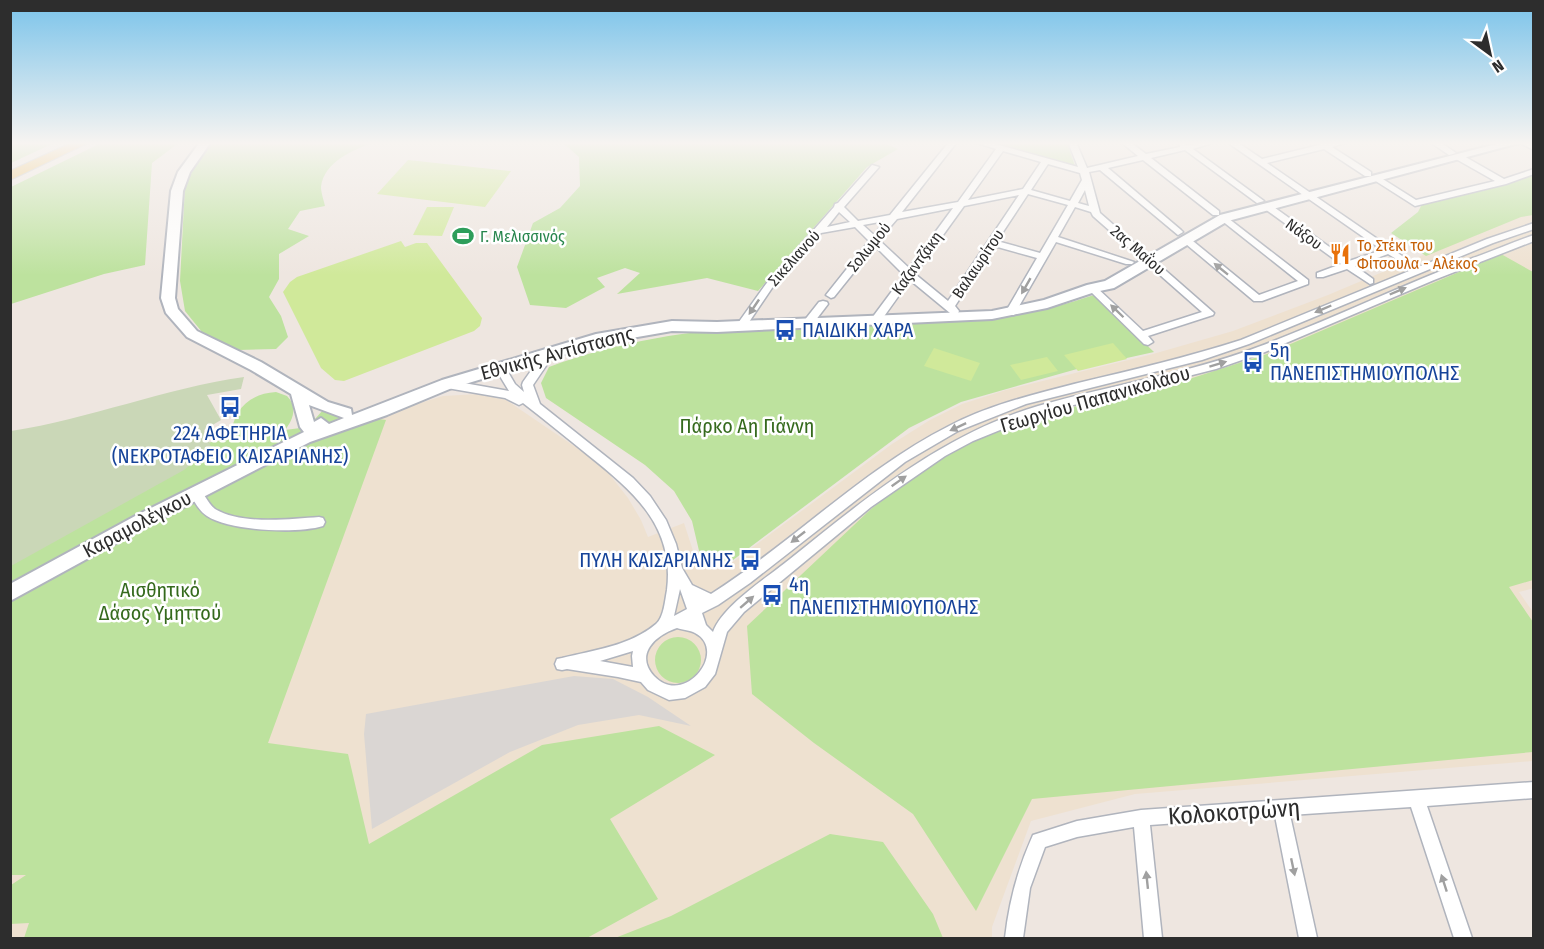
<svg xmlns="http://www.w3.org/2000/svg" width="1544" height="949" viewBox="0 0 1544 949" font-family="'Fira Sans Condensed',sans-serif">
  <rect width="100%" height="100%" fill="#eee6e0"/>
  <path fill="#eee1d0" d="M1533,213L1534,588L1519,592L1533,612V761L1135,794L1031,821L992,927V938H11L10,607L323,433L443,396L479,394L506,400L602,465L628,498L641,520L648,537L684,523L696,560L709,568L730,564L892,444L930,420L962,404L1006,390L1153,354L1233,331L1328,295L1487,228L1522,215Z"/>
  <path fill="#bde29e" d="M11,142H56L11,163Z
    M103,142H180L152,163L145,265L104,274L11,304V187Z
    M212,142H374C354,150 324,161 321,187C321,193 324,201 325,206L300,211L288,229L309,236L279,254V279L269,297L281,316L288,337L276,349L238,350L202,332L185,311L180,281L185,186L194,168Z
    M562,142H882L898,149L867,167L758,291L707,278L617,294L640,273L625,268L597,278L605,287L566,308L530,305L517,267L533,223L560,208L580,186L579,157Z
    M994,142H1067L1075,166Z
    M1533,174V215L1521,217L1426,256L1391,233L1418,212L1422,204Z
    M1501,254L1533,272V580L1509,587L1533,622V752L1032,799L976,911L913,814L814,743L752,694L747,626L871,509L927,465L979,437L1031,417L1183,381L1267,354Z
    M1094,295L1154,352L1077,369L961,402L909,428L729,563L710,567L700,555L692,521L674,491L645,465L546,398L541,383L549,367C686,316 836,324 980,321C1020,316 1056,308 1094,295Z
    M276,392L287,396C298,407 293,420 285,430L308,427L322,411L386,420L268,743L348,754L369,844L542,745L659,726L715,755L610,819L658,899L587,938H24L29,923L10,924L11,885L26,875H11L10,447L98,461L230,439C233,411 247,394 276,392Z
    M655 660a23 23 0 1 1 46 0a23 23 0 1 1-46 0Z
    M830,834L883,842L933,914L943,938H615L671,916Z"/>
  <path fill="#cad7b7" d="M244,377L241,389L207,395L221,420L204,430L211,447L184,470L11,566V431C90,419 165,388 244,377Z"/>
  <path fill="#d0e99a" d="M408,160L511,171L485,207L377,194Z
    M427,207H454L442,236L413,235Z
    M401,241L405,247L416,243H427L482,318L480,326L474,331L344,381L335,380L321,368L283,292L290,282L297,277Z
    M1113,343L1127,359L1078,371L1064,355Z
    M934,348L980,363L971,381L924,366Z
    M1047,357L1058,371L1021,380L1010,365Z"/>
  <path fill="#dad6d3" d="M574,676L613,679L648,697L691,726L639,715L578,725L510,752L372,829L364,734L366,714Z"/>
  <g fill="none" stroke-linecap="round" stroke-linejoin="round">
    <defs>
      <path id="minor" d="M949,142H957L902,212L958,202L996,149L974,142H988L1078,167L1068,142H1076L1087,168L1138,156L1121,142H1130L1146,154L1180,147V143L1188,145L1215,142L1193,149L1264,201L1257,203L1185,150L1151,158L1219,211V215H1213L1143,160L1108,168L1181,230L1183,232L1178,235L1100,170L1089,172L1100,213L1214,313L1213,315L1148,336L1153,342L1148,345L1144,344L1089,290V286H1095L1143,331L1202,312L1093,216L1091,212L1075,207L1058,237L1134,262L1132,264H1126L1056,242L1014,315H1006L1005,313L1037,258L994,246L955,306L959,311L958,313H950L910,280L880,322H872V318L904,275L875,246L834,297L831,298L826,295L869,241L855,227L821,233L772,288L745,328H737L736,326L766,284L834,207L835,204L838,203L872,165L879,167L844,207L858,221L890,215ZM1003,151L1041,162L1023,189L968,200ZM1048,164L1080,173L1082,180L1070,201L1031,190ZM1085,190L1089,206L1078,203ZM1028,194L1068,205L1040,253L997,241ZM1019,195L948,301L915,274L964,206ZM953,208L909,268L879,240L897,219ZM839,212L850,222L827,227ZM885,221L874,235L863,225Z
        M1227,142H1237L1262,159L1319,145L1323,143L1347,142L1332,147L1371,172V176H1365L1324,149L1267,163L1408,260L1403,263L1388,254L1355,266L1373,279V283L1370,284L1347,269L1323,277H1317V273L1341,264L1265,209V205H1271L1349,261L1382,250Z
        M1430,142H1440L1456,153L1449,155Z
        M1518,142H1529L1534,145V150Z
        M1456,155H1462L1504,179L1534,169V174L1506,184L1415,206L1371,178L1378,176L1416,200L1495,181L1456,159Z
        M1224,215L1308,280V284L1262,301H1254L1180,239L1185,236L1188,237L1259,295L1298,281L1221,220L1220,218Z
        M1534,223V229L1493,243L1249,344L1202,360L1026,404L958,431L905,462L750,583L718,605L702,613L706,625L713,632C723,605 768,577 790,559C866,498 942,435 1038,406C1110,385 1187,374 1258,347C1330,320 1400,286 1473,258C1493,251 1513,242 1534,235V241L1434,280L1265,352L1216,369L1042,413L973,441L945,456L871,507L744,612L727,632L715,674L705,687L685,698L669,700L648,690L641,682L618,677L567,669L562,670L557,669L555,664L557,659L562,658C594,650 630,646 656,624C664,617 665,600 667,590C675,526 633,491 588,455C566,437 545,420 523,403L519,405L505,398L447,388L442,384L447,380L509,391L495,368L500,364L504,365L515,384L524,392L522,385L523,382L545,351H553L554,354L533,385L540,404L633,478L650,496L666,520L676,544L682,568L692,585L711,594C793,542 862,470 949,426C989,405 1035,394 1078,383C1133,370 1188,357 1241,340L1487,239ZM680,589L687,609L674,616ZM677,628C683,630 690,630 695,633C729,651 684,708 654,676C634,654 656,635 677,628ZM633,651L632,656L633,667L600,661Z
        M823,301L827,302L828,304L812,325H804V321L819,302Z
        M196,488C205,492 207,503 215,509C241,525 290,519 319,517L323,518L325,522L323,526C297,534 230,531 207,516C199,511 194,501 190,493L192,490Z
        M1534,782V798L1427,806L1472,938H1454L1411,807L1290,815L1317,938H1299L1275,816L1150,825L1162,938H1144L1134,827L1077,837L1045,847L1030,888L1023,938H1005C1009,902 1018,868 1033,835L1077,821L1141,810Z"/>
      <path id="secondary" d="M200,142H211L190,172L183,191L175,298L178,309L197,331L261,362L328,402L351,409L352,415L442,380L596,334L672,321L717,322L992,311L1044,300L1087,285L1105,281L1220,215L1504,142H1523L1228,221L1114,288L1095,292L1047,308L992,319L717,332L672,331L597,344L452,388L387,415L310,442L149,525L10,601V584L137,515L304,432L300,427L291,394L251,370L187,337L166,313L161,298L171,191L178,172ZM309,405L344,418L329,424L321,418L314,422Z"/>
      <path id="primary" d="M73,142H90L10,180V171Z"/>
    </defs>
    <use href="#minor" stroke="#b0b4bd" stroke-width="3"/>
    <use href="#secondary" stroke="#b0b4bd" stroke-width="4"/>
    <use href="#primary" stroke="#c4c4c4" stroke-width="2"/>
    <use href="#minor" fill="#fff" fill-rule="evenodd"/>
    <use href="#secondary" fill="#fff" fill-rule="evenodd"/>
    <use href="#primary" fill="#eebf65" fill-rule="evenodd"/>
  </g>
  <defs><path id="oneway-solid" d="M-6-.8H1V-3.2L6.5 0L1 3.2V.8H-6Z" transform="scale(1.5)"/></defs>
  <g fill="#a0a0a0">
    <use href="#oneway-solid" transform="translate(1221 269) rotate(-141)"/>
    <use href="#oneway-solid" transform="translate(1026 286) rotate(120)"/>
    <use href="#oneway-solid" transform="translate(1398 291) rotate(-23)"/>
    <use href="#oneway-solid" transform="translate(754 307) rotate(124)"/>
    <use href="#oneway-solid" transform="translate(1323 309) rotate(157)"/>
    <use href="#oneway-solid" transform="translate(1117 311) rotate(-136)"/>
    <use href="#oneway-solid" transform="translate(1218 364) rotate(-17)"/>
    <use href="#oneway-solid" transform="translate(958 427) rotate(155)"/>
    <use href="#oneway-solid" transform="translate(899 481) rotate(-35)"/>
    <use href="#oneway-solid" transform="translate(798 537) rotate(142)"/>
    <use href="#oneway-solid" transform="translate(747 602) rotate(-41)"/>
    <use href="#oneway-solid" transform="translate(1293 867) rotate(78)"/>
    <use href="#oneway-solid" transform="translate(1147 880) rotate(-96)"/>
    <use href="#oneway-solid" transform="translate(1444 883) rotate(-108)"/>
  </g>
  <linearGradient id="sky" x2="0" y2="1"><stop stop-color="#7ac3ea"/><stop offset="0.52" stop-color="#f7f4f1"/><stop offset="1" stop-color="#f7f4f1" stop-opacity="0"/></linearGradient>
  <rect width="1544" height="275" fill="url(#sky)"/>
  <defs>
    <symbol id="stadium-bare" viewBox="-9 -9 18 18"><path d="M0-5a6.5 5 0 1 0 0 10a6.5 5 0 1 0 0-10ZM-3.5-1.8h7v3.6h-7Z" fill="#2e9e5b" stroke="#fff" stroke-width="2.5" paint-order="stroke"/></symbol>
    <symbol id="restaurant-bare" viewBox="-9 -9 18 18"><path d="M-5-6h1v4h1v-4h1v4h1v-4h1v5L-1.5 .5V6h-2V.5L-5-1ZM5-6V6H3V1.5H1.5Q1.5-4 5-6Z" fill="#e8710a" stroke="#fff" stroke-width="2.5" paint-order="stroke"/></symbol>
    <symbol id="bus-bare" viewBox="-9 -9 18 18"><path d="M-5-6H5V4H4V6H2V4H-2V6H-4V4H-5ZM-3.5-4V0h7V-4ZM-3.5 1.2v1.5H-2V1.2ZM2 1.2v1.5H3.5V1.2Z" fill="#1a4fb4" stroke="#fff" stroke-width="2.5" paint-order="stroke"/></symbol>
  </defs>
  <g fill-rule="evenodd">
    <use href="#stadium-bare" x="448" y="221" width="30" height="30"/>
    <use href="#restaurant-bare" x="1325" y="239" width="30" height="30"/>
    <use href="#bus-bare" x="770" y="315" width="30" height="30"/>
    <use href="#bus-bare" x="1238" y="347" width="30" height="30"/>
    <use href="#bus-bare" x="215" y="392" width="30" height="30"/>
    <use href="#bus-bare" x="735" y="545" width="30" height="30"/>
    <use href="#bus-bare" x="757" y="580" width="30" height="30"/>
  </g>
  <g text-anchor="middle" dominant-baseline="central" stroke-width="5" stroke-linejoin="round" paint-order="stroke">
    <g font-size="16" fill="#2d2d2d" stroke="#fff">
      <text transform="translate(1304 234) rotate(36)">Νάξου</text>
      <text transform="translate(869 247) rotate(-51)">Σολωμού</text>
      <text transform="translate(1138 250) rotate(41)">2ας Μαΐου</text>
      <text transform="translate(794 258) rotate(-48)">Σικελιανού</text>
      <text transform="translate(917 263) rotate(-54)">Καζαντζάκη</text>
      <text transform="translate(978 264) rotate(-56)">Βαλαωρίτου</text>
    </g>
    <g font-size="16" fill="#27864d" stroke="#fff" text-anchor="start">
      <text x="480" y="236">Γ. Μελισσινός</text>
    </g>
    <g font-size="16" fill="#c56008" stroke="#fff" text-anchor="start">
      <text x="1357" y="245">Το Στέκι του<tspan x="1357" dy="18">Φίτσουλα - Αλέκος</tspan></text>
    </g>
    <g font-size="20" fill="#164399" stroke="#fff" text-anchor="start">
      <text x="802" y="330">ΠΑΙΔΙΚΗ ΧΑΡΑ</text>
      <text x="1270" y="350">5η<tspan x="1270" dy="23">ΠΑΝΕΠΙΣΤΗΜΙΟΥΠΟΛΗΣ</tspan></text>
      <text x="230" y="433" text-anchor="middle">224 ΑΦΕΤΗΡΙΑ<tspan x="230" dy="23">(ΝΕΚΡΟΤΑΦΕΙΟ ΚΑΙΣΑΡΙΑΝΗΣ)</tspan></text>
      <text x="733" y="560" text-anchor="end">ΠΥΛΗ ΚΑΙΣΑΡΙΑΝΗΣ</text>
      <text x="789" y="584">4η<tspan x="789" dy="23">ΠΑΝΕΠΙΣΤΗΜΙΟΥΠΟΛΗΣ</tspan></text>
    </g>
    <g font-size="20" fill="#2d2d2d" stroke="#fff">
      <text transform="translate(557 353) rotate(-15)">Εθνικής Αντίστασης</text>
      <text transform="translate(1095 399) rotate(-16)">Γεωργίου Παπανικολάου</text>
      <text transform="translate(137 524) rotate(-28)">Καραμολέγκου</text>
    </g>
    <g font-size="20" fill="#356a1d" stroke="#fff">
      <text x="747" y="426">Πάρκο Αη Γιάννη</text>
      <text x="160" y="590">Αισθητικό<tspan x="160" dy="23">Δάσος Υμηττού</tspan></text>
    </g>
    <g font-size="24" fill="#2d2d2d" stroke="#fff">
      <text transform="translate(1234 812) rotate(-4)">Κολοκοτρώνη</text>
    </g>
  </g>
  <rect width="1544" height="949" fill="none" stroke="#2d2d2d" stroke-width="24"/>
  <g transform="translate(1490 54) rotate(147)" stroke="#ffffff" stroke-width="4.5" paint-order="stroke">
  <path d="M0-4.5L10 22L0 15L-10 22Z" fill="#2d2d2d"/>
  <text y="-9" font-size="16" font-weight="bold" text-anchor="middle" fill="#2d2d2d">N</text>
  </g>
</svg>
